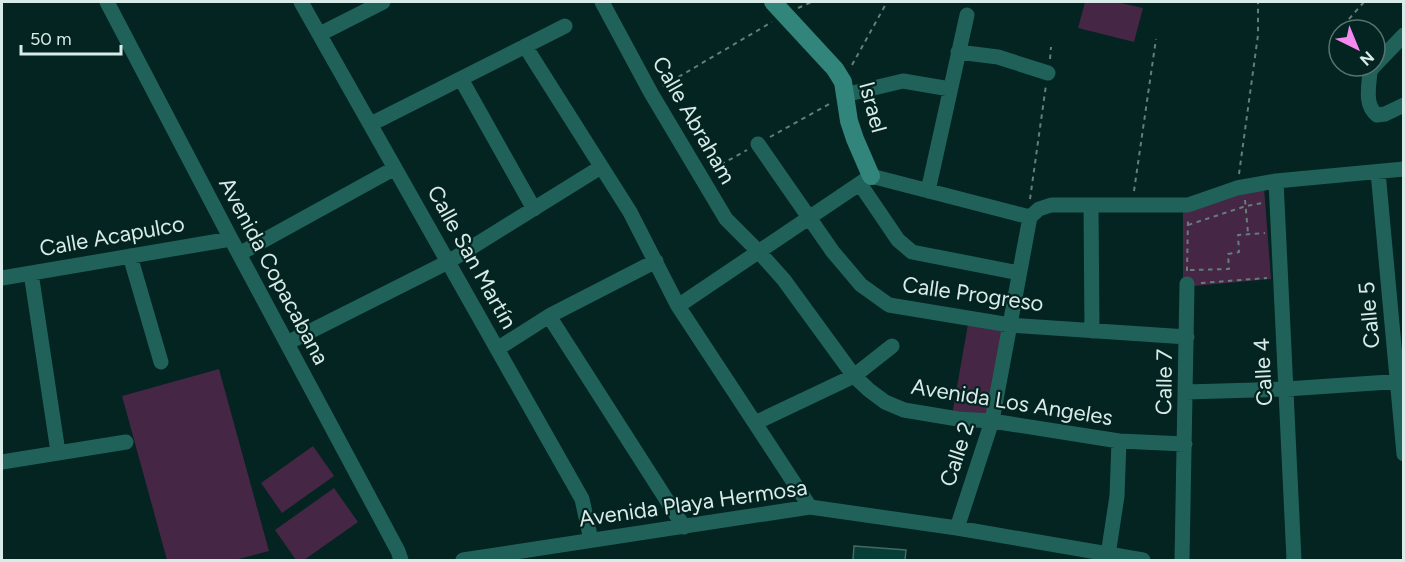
<svg xmlns="http://www.w3.org/2000/svg" width="1405" height="562" viewBox="0 0 1405 562" font-family="Figtree,sans-serif">
  <rect width="100%" height="100%" fill="#032420"/>
  <path fill="#452644" d="M1085,2H1116L1143,8L1134,42L1078,28Z
    M1264,187L1271,279L1183,287V211Z
    M968,324L1003,331L988,413L982,419L952,415Z
    M219,369L269,551L235,560H167L122,396Z
    M313,446L334,476L282,513L261,483Z
    M334,488L358,522L304,560H296L275,530Z"/>
  <path fill="#063d36" stroke="#476863" stroke-width="1.5" d="M854,546L906,550L905,560H853Z"/>
  <g fill="none" stroke-linecap="round" stroke-linejoin="round">
    <path stroke="#647e7b" stroke-width="2" stroke-dasharray="4.5 4.5" stroke-linecap="butt" d="M798,8L812,2
      M1349,19L1364,2
      M1050,59L1051,47
      M852,65L887,2
      M663,86L772,22
      M770,137L831,103
      M713,169L747,150
      M1239,174L1258,35V2
      M1134,191L1156,39
      M1030,199L1046,85
      M1245,200L1248,233
      M1188,225L1246,206L1263,203
      M1190,270L1229,269L1228,254L1239,252L1238,235L1265,233
      M1187,271L1188,219
      M1201,283L1267,278"/>
    <path stroke="#20625a" stroke-width="15" d="M107,2L231,239L398,551L401,560
      M301,2L582,499L591,540
      M602,2L651,93L726,219L759,252L784,280L854,376L869,390L885,402L904,410L958,419L992,421L1119,441L1185,444
      M320,34L383,2
      M525,46L630,212L678,306L810,507
      M958,52L998,57L1048,73
      M1375,65L1404,35
      M1374,66L1370,71C1369,86 1364,105 1377,115L1385,114L1404,105
      M461,79L534,209
      M844,95L903,81L950,89
      M371,124L565,26
      M758,144L833,252L861,285L889,305L1010,325L1187,337
      M1378,172L1404,454
      M1276,181L1294,560
      M860,184L898,240L912,252L1019,273
      M928,191L967,15
      M1091,205L1092,331
      M239,254L395,168
      M130,256L161,362
      M31,273L58,452
      M2,278L231,239
      M678,306L871,176L1030,217L1039,209L1051,205H1188L1237,188L1276,181L1404,169
      M549,316L684,527
      M287,343L448,262L601,167
      M497,349L549,316L656,261
      M1186,392L1286,389L1404,381
      M755,423L854,376L892,346
      M2,462L126,442
      M957,528L992,421L1030,217
      M1108,555L1117,496L1119,441
      M463,560L810,507L957,528L1143,560
      M1182,560L1187,284"/>
    <path stroke="#32857a" stroke-width="18" d="M773,2L835,69L843,82L849,121L855,139L871,176"/>
  </g>
  <g text-anchor="middle" dominant-baseline="central" stroke-width="4.5" stroke-linejoin="round" paint-order="stroke">
    <g font-size="22" fill="#d9ebe8" stroke="#032420">
      <text transform="translate(873 107) rotate(75)">Israel</text>
      <text transform="translate(694 120) rotate(60)">Calle Abraham</text>
      <text transform="translate(112 236) rotate(-10)">Calle Acapulco</text>
      <text transform="translate(472 257) rotate(61)">Calle San Martín</text>
      <text transform="translate(274 271) rotate(62)">Avenida Copacabana</text>
      <text transform="translate(973 294) rotate(8)">Calle Progreso</text>
      <text transform="translate(1369 315) rotate(-95)">Calle 5</text>
      <text transform="translate(1263 372) rotate(-93)">Calle 4</text>
      <text transform="translate(1164 382) rotate(-89)">Calle 7</text>
      <text transform="translate(1012 402) rotate(9)">Avenida Los Angeles</text>
      <text transform="translate(957 454) rotate(-72)">Calle 2</text>
      <text transform="translate(693 503) rotate(-8)">Avenida Playa Hermosa</text>
    </g>
  </g>
  <rect width="1405" height="562" fill="none" stroke="#d9ebe8" stroke-width="6"/>
  <g transform="translate(1357 48) rotate(137)"><circle r="28" fill="#032420" stroke="#597470" stroke-width="1.5"/>
  <path d="M0-4.5L10 22L0 15L-10 22Z" fill="#f589ef"/>
  <text y="-9" font-size="16" font-weight="bold" text-anchor="middle" fill="#d9ebe8">N</text>
  </g>
  <path d="M21 45v9h100v-9" fill="none" stroke="#d9ebe8" stroke-width="3"/>
  <text x="30" y="45" font-size="18" fill="#d9ebe8" stroke="#032420" stroke-width="4.5" paint-order="stroke">50 m</text>
</svg>
